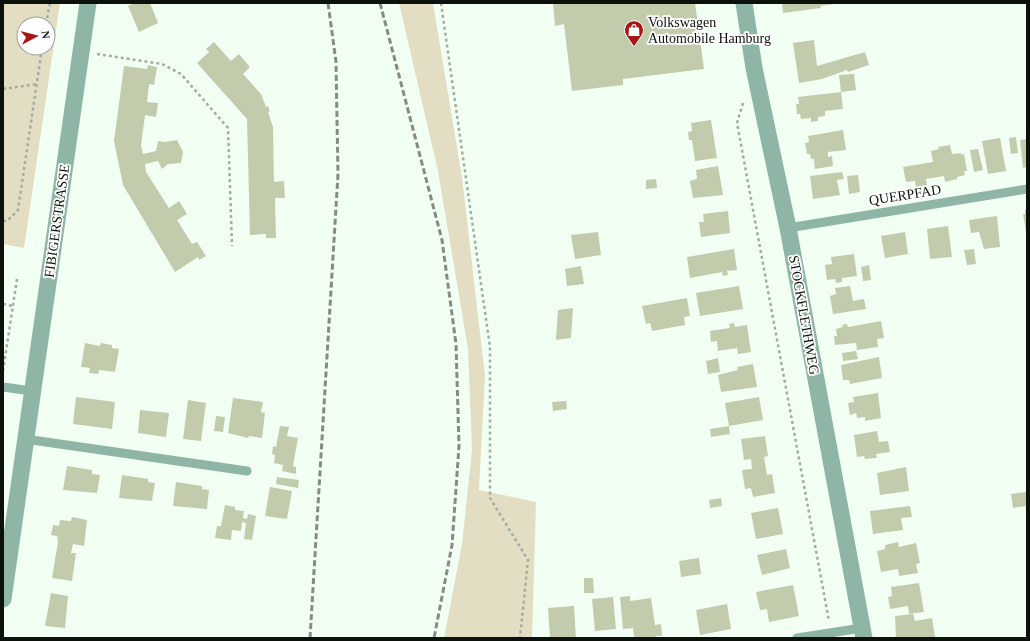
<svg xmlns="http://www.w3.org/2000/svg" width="1030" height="641" viewBox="0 0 1030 641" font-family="Georgia,serif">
  <rect width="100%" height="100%" fill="#f2fff3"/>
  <path fill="#e3dec3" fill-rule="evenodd" d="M3,3H60L24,248L3,244ZM24,24H48V48H24Z
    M399,3H433L462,177L485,376L479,490L536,502L532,638H444L462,544L472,450L468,349L438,171Z"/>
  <path fill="#c2ccac" d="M134,3H150L158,23L139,32L128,6Z
    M553,3H695L704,69L623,79V85L572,91L564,24L555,26Z
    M782,3H834V4L820,6L821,8L783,13Z
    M814,40L817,66L865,52L869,65L848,72L847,70L822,79L799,83L793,43Z
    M214,42L231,61L239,54L250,67L243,74L261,94L266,107L268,106L270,111L268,112L273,127L274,182L284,181L285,198H275L276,238H266V234L250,235L247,119L197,63L209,52L206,49Z
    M148,65L157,67L154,85L149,84L147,102L158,103L156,117L145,115L141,145L143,154L156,151L158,141L165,142L177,140L183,152L181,163L168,164L162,169L158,161L145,164L146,172L169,208L179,201L187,214L177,220L192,244L197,242L206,256L199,260L198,257L175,272L123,185L114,141L124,66L147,69Z
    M854,74L856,90L841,92L839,75Z
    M841,92L843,109L825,111V116L818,117V121L811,122V118L801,119L800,114H797L796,104H799L798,97Z
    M711,120L717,158L695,161L692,140H689L688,132L692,131L691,123Z
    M843,130L846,150L828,152V157L832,156L833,166L815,169L814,159H811L810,154H807L805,143L809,142L808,136Z
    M1016,137L1018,153L1011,154L1009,138Z
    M1000,138L1006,171L988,174L982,141Z
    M1027,139V167L1023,168L1020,140Z
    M950,145L952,154L961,153V155L964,154L967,171H964L965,175L957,177V179L945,182L944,176L926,179L927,185L916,187L915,181L906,182L903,167L933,162L931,151L939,149L938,147Z
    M978,149L983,170L974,172L970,150Z
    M718,166L723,195L693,198L690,181L697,179L696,170Z
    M842,172L844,179L837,180L840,195L813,199L810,176Z
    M858,175L860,192L849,194L847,176Z
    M656,179L657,188L646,189V180Z
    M1025,210H1027V238L1023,214H1025Z
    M728,211L730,233L701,237L699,222H704L703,214Z
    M997,216L1000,247L984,249L979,232L971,233L969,220Z
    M948,226L952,257L930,259L927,229Z
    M598,232L601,255L575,259L571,235Z
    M905,232L908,254L885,258L881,236Z
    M734,249L737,270L727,271L728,275L723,276L722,272L690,278L687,257Z
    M974,249L976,264L967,265L964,250Z
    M854,254L857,276L842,278V282L836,283L835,279L827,280L825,265L832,264L831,257Z
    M869,265L871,280L863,281L861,267Z
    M581,266L584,284L567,286L565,269Z
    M739,286L743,309L700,316L696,293Z
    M850,286L853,301L864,299L866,309L833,314L830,296L836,294L835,288Z
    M687,298L690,316L684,317L685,325L652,331L650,323L646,324L642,306Z
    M573,308L571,338L556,340L558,310Z
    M881,321L884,338L877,339L878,347L857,350L856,343L835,345L834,336H837L836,329L843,327L842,325L847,324L848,327Z
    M734,323L735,327L747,325L751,352L738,354L737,348L718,351L717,341L711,342L710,331L730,328L729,324Z
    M85,343L100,346L101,343L112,345V348L119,349L115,372L99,370L98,374L89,373L90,368L81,367Z
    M856,351L858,359L843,361L842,353Z
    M879,357L882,378L850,384L849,380H843L841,365Z
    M718,358L720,372L708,374L706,361Z
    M753,364L757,387L721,392L718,375L738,370L737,367Z
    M878,393L881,418L865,421V417L857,418L856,413L850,415L848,403L854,402L853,397Z
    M76,397L115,402L112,429L73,424Z
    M759,397L763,420L729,426L725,403Z
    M233,398L263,402L261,412L265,413L262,438L249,436L248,438L228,433Z
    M188,400L206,403L201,441L183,439Z
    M566,401L567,409L553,411L552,402Z
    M140,410L169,413L166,437L138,433Z
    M216,416L225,417L223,432L214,431Z
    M280,426L289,427L287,436L298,438L293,466L296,467V474L282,471L283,465L274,463L275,455L272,454L273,446L276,447Z
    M729,426L730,434L711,437L710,429Z
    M877,431L879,442L888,441L890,452L876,454L877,458L865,459L864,456L857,457L854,435Z
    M765,436L768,456L764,457L767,475L772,474L775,493L753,497L751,488L745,489L742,470L752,469L751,459L744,460L741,439Z
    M67,466L92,470V474L100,475L97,493L63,490Z
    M906,467L909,491L880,495L877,473Z
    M122,475L148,479V482L155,483L152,501L119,498Z
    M277,477L299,480L298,488L276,484Z
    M176,482L202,486V489L209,490L207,509L173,506Z
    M270,487L292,491L287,519L265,516Z
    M1026,492L1027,506L1013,508L1011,494Z
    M721,498L722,506L710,508L709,500Z
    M225,505L235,507V510L244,511L243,518L247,519L248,514L256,516L252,540L244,539L246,523L242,522L241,531L232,530L231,540L215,538L217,526H221Z
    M910,506L912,517L901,518L903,530L873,534L870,511Z
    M778,508L783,534L756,539L751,513Z
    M72,517L87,520L84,546L73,544L71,553H76L72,581L52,578L58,542L57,536L51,535L53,525L59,526L60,520L71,521Z
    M898,542L899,547L916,543L920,563L916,564L918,573L899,576L898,569L881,572L877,551L885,549V545Z
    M786,549L790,568L762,575L757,555Z
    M699,558L701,574L681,577L679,561Z
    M584,578H593L594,593H584Z
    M919,583L924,612L909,614L908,606L890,609L888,597L892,596L891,587Z
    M793,585L799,616L769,622L767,609L760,610L756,592Z
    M51,593L68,596L65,628L45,626Z
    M630,596V601L651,598L655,625L661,624L662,636H656V638H634L633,628L623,629L620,597Z
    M613,597L616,629L595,631L592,599Z
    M727,604L731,629L700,635L696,610Z
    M574,606L576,638H550L548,608Z
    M913,614L915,621L932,618L935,637L896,638L895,616Z"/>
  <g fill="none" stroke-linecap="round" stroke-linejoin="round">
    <path stroke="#a3ada4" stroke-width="2.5" stroke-dasharray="3 3" stroke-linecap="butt" d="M441,3L490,347V498L528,560L520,638
      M46,24L50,3
      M97,54L162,64L181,74L228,128L232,246
      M3,89L37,84
      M743,103L737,123L829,621
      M3,221H7L18,210L42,48
      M3,304L13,306
      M3,371L17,279"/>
    <path stroke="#8eb5a6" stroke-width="9" d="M788,228L1027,189
      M3,387L32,391
      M25,439L247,471
      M797,638L862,628"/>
    <path stroke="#8eb5a6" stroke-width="17" d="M744,3L754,68L788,228L864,638
      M3,599L88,3"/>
    <path stroke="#848d84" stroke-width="3" stroke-dasharray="6 3" stroke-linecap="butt" d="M380,3L442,240L456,344L459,446L452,545L434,638
      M310,638L338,174L336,62L328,3"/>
  </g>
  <defs>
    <symbol id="shop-pin" viewBox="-11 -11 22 30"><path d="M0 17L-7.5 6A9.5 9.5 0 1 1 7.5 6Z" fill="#a91617" stroke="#fff"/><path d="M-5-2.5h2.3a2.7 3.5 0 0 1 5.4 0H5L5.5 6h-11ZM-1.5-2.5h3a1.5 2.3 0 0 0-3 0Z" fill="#fff"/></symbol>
  </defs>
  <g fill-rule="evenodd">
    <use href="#shop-pin" x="623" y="19" width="22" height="30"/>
  </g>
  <g text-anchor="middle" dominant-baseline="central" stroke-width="3.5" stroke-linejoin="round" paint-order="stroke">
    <g font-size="14" fill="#0c110c" stroke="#fff" text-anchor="start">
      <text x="648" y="22">Volkswagen<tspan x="648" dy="16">Automobile Hamburg</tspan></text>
    </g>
    <g font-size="14" fill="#0c110c" stroke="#fff">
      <text transform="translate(905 195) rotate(-9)">QUERPFAD</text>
      <text transform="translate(57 221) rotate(-82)">FIBIGERSTRASSE</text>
      <text transform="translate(804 315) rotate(80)">STOCKFLETHWEG</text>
    </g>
  </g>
  <rect width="1030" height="641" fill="none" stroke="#0c110c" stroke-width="8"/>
  <g transform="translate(36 36) rotate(83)"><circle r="19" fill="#ffffff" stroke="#9ea09e"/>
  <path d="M0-3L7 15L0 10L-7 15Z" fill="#a91617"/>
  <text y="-6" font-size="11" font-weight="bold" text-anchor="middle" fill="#0c110c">N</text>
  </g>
</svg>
